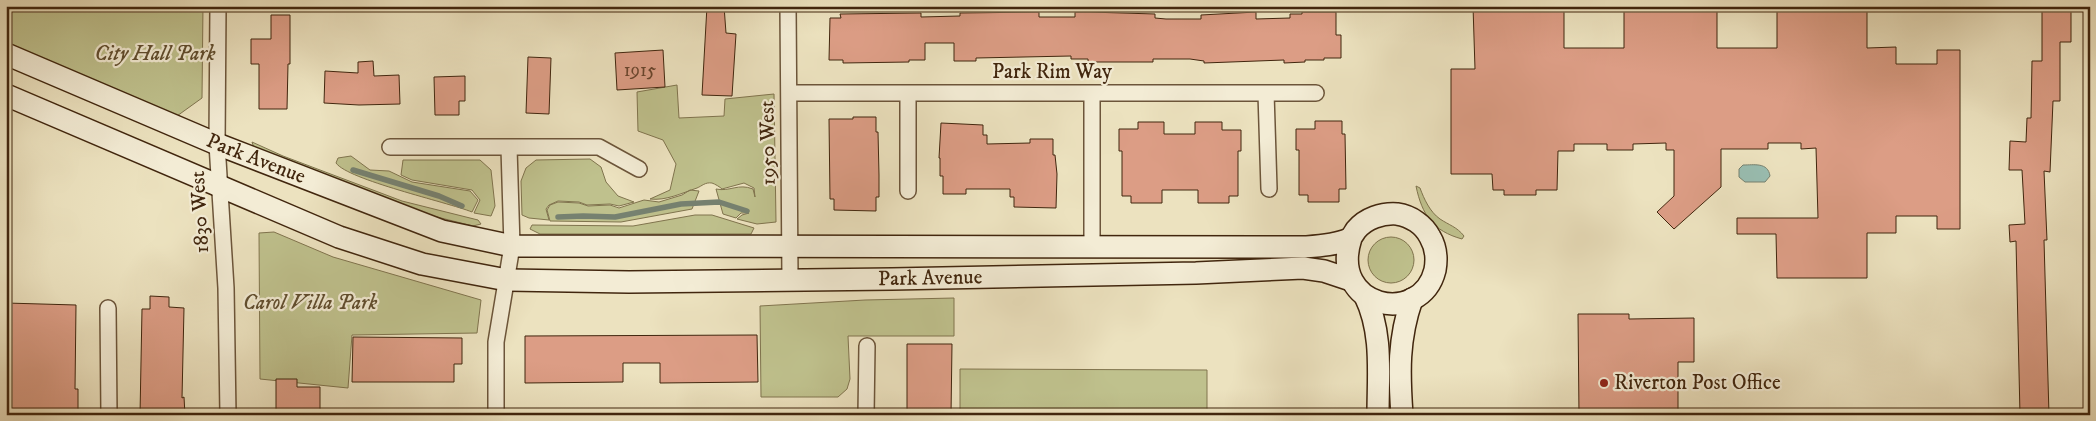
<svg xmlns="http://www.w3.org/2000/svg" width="2096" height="421" viewBox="0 0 2096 421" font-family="'IM FELL DW Pica',serif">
  <rect width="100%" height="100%" fill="#ece2bf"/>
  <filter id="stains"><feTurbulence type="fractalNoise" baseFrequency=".004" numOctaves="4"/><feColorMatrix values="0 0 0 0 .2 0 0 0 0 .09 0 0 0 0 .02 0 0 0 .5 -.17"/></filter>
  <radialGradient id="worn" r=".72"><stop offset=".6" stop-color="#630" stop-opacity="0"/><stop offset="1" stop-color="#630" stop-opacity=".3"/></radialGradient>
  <path fill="#bfc18d" stroke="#80744e" d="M6,6H203L202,98L177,116L6,45Z
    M677,85L679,118L724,116L725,99L774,94L776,222L757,224L737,219L742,215L749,213H741L736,218L723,214L716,189C730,192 738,183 753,189L755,197L754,188L744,183L722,189C720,187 715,184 712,183C705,182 702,186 697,188C682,193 666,201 650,199L670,190L676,164L663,140L638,131L637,92Z
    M252,142L283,156L402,201L478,220L481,224L473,226L401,208L254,148Z
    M351,156L370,170L389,171L412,182L470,191L478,200L472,212C447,202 348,180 336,163L338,158Z
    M590,159L601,167L606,182L618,196L634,202L619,206L610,204L587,205L579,202L558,201L549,205L546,209L549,220L529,218L522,215L521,181L526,168L536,160Z
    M403,160H480L491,170L495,206L491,216L474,213L480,200L472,190L412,180L401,175Z
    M1416,186L1420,188C1424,199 1430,212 1440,219C1449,225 1457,227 1464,236L1462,239C1433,231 1422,215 1416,186Z
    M690,190L699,191L692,209L621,222L550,221L547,210L550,205L558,202L579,203L588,206L610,205L619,208L644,200L659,202L682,195Z
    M695,215H712L754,228L751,234H540L530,229L532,225L633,226Z
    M274,232L333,257L481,300L477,333L352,335L348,388L260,379L259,233Z
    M1368 260a23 23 0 1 1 46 0a23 23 0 1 1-46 0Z
    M954,298V336H848L850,379L847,389L838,397H761L760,306L865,300Z
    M960,369L1207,370V415H960Z"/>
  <path fill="#99beb2" stroke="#768170" d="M1743,165C1754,165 1768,162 1770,176L1765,182H1745L1739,177V169Z"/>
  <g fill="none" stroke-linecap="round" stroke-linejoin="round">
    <path stroke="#768170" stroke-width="5.5" d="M353,170L439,196L462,206
      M558,217L583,216L615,217L681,204L719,202L747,211"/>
  </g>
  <path fill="#dc9d85" stroke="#41260e" d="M707,6H724L726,33L736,34L732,96L702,95Z
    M1473,6H1564V48H1624V6H1717V48H1777V6H1867V48L1896,47V64H1937V50H1960V229H1937V216H1896V233H1867V278H1777L1776,234H1737V218H1818L1816,148L1801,149V143H1768V149H1721V187L1674,229L1657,212L1674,196V150H1666V143L1633,144V150H1607V144H1574V151H1558L1557,190H1536V195H1504V190H1493L1492,174H1451V69H1475Z
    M2042,6H2071V42H2060V101H2053L2050,172L2044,171L2047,240H2044L2049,415H2020L2016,241L2010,242L2009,225L2025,224L2022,170H2009L2010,141L2026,142L2027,118H2031L2032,61H2042Z
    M1039,12V17H1075V12H1089L1155,14V18L1166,19H1201V15L1256,12V19L1290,18V14H1302V12H1336V35H1341V58H1324V60H1305V62L1284,63V60L1204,63V61L1190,59H1153V62H1088V59H1071V56L976,58V61H954V43H925V60H909V62L843,63V60H829L830,18H841L840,14L921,13V17L960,16V13Z
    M271,15H290V64H288L287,109H259V64H251V39H271Z
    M663,50L665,87L617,90L615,53Z
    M528,57L551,58L549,114L526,113Z
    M373,61L374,76L399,75L400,104L359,105L324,103L325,71L358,73V62Z
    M465,76V101H459V115H435L434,77Z
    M853,117H876V132H878L879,175V197H876V211L834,210V199H830L829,119H853Z
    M1315,121H1342V134H1345L1346,189H1339V202H1308V195H1299V150H1296V129H1315Z
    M1138,122H1164V134H1195V122H1222V130H1241V151H1238V196H1229V203H1198V190H1162V203H1131V196H1122V151H1119V129H1138Z
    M941,123L983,125V135H987V144L1030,143V139H1053V155H1055L1057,174L1056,208L1014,207V197H1010V189H966V194H943V176H940V158H939Z
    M150,296L169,297V307L184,308L182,398L184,397L185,415H140L142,309H150Z
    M6,303L76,305L75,389H78V415H6Z
    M1578,314H1629V319L1694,318V362H1678V415H1579Z
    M757,335L758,382L660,383V363H623V382L525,383V336Z
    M353,337L462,338V364H454V382H352Z
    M907,344H952L951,415H920V410H907Z
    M276,379H297V387H320V415H276Z"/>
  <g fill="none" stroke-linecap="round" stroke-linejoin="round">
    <defs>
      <path id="street" d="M218,6L217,144L226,288L228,415
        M788,6L790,279
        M789,93H1316
        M908,93V191
        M1266,93L1269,189
        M390,147H599L639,169
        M1092,246V93
        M108,308L109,415
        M496,415V342L512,246L509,148
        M866,415L867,346"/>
      <g id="secondary">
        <path id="s1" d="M6,54L217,144L442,231L512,246L1305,247C1319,246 1336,245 1349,239C1352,237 1354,233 1356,230C1366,218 1382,213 1397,214C1411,216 1424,225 1430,237C1436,247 1437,259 1435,270C1421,327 1328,309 1351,238"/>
        <path id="s2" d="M6,95L339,237L422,264L507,280L629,282L892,279L1196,273L1303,268L1324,271L1351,280"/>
        <path d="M1365,296C1383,333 1378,374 1378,415"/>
        <path d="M1402,415C1399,373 1398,339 1412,299"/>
      </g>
    </defs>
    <use href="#street" stroke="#6c553a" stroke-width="18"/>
    <use href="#secondary" stroke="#41260e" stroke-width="24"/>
    <use href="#street" stroke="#f3ecd5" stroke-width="15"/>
    <use href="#secondary" stroke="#f3ecd5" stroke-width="21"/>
  </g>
  <circle fill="#8f2418" stroke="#f3ecd5" stroke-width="2" cx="1604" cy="383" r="5"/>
  <g text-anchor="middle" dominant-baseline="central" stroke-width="4.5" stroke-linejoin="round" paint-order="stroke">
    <g font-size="19" fill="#68442c">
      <text x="640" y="70">1915</text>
    </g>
    <g font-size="21" font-style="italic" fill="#604d2e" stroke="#f3ecd5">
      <text x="155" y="54">City Hall Park</text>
      <text x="310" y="303">Carol Villa Park</text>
    </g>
    <g font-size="21" fill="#41260e" stroke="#f3ecd5">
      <text x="1052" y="72">Park Rim Way</text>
      <text transform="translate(768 143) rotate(-91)">1950 West</text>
      <text stroke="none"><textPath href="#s1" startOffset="271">Park Avenue</textPath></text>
      <text transform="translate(200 212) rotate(-93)">1830 West</text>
      <text stroke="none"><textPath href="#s2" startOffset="959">Park Avenue</textPath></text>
    </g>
    <g font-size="21" fill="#41260e" stroke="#f3ecd5" text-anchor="start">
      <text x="1614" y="383">Riverton Post Office</text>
    </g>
  </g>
  <rect width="2096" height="421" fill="none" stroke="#ece2bf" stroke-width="25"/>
  <rect x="8" y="8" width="2081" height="406" fill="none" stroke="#41260e" stroke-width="2.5"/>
  <rect x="12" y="12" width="2071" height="396" fill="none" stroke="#41260e"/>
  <rect width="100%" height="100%" filter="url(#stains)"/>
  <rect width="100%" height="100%" fill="url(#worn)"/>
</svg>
